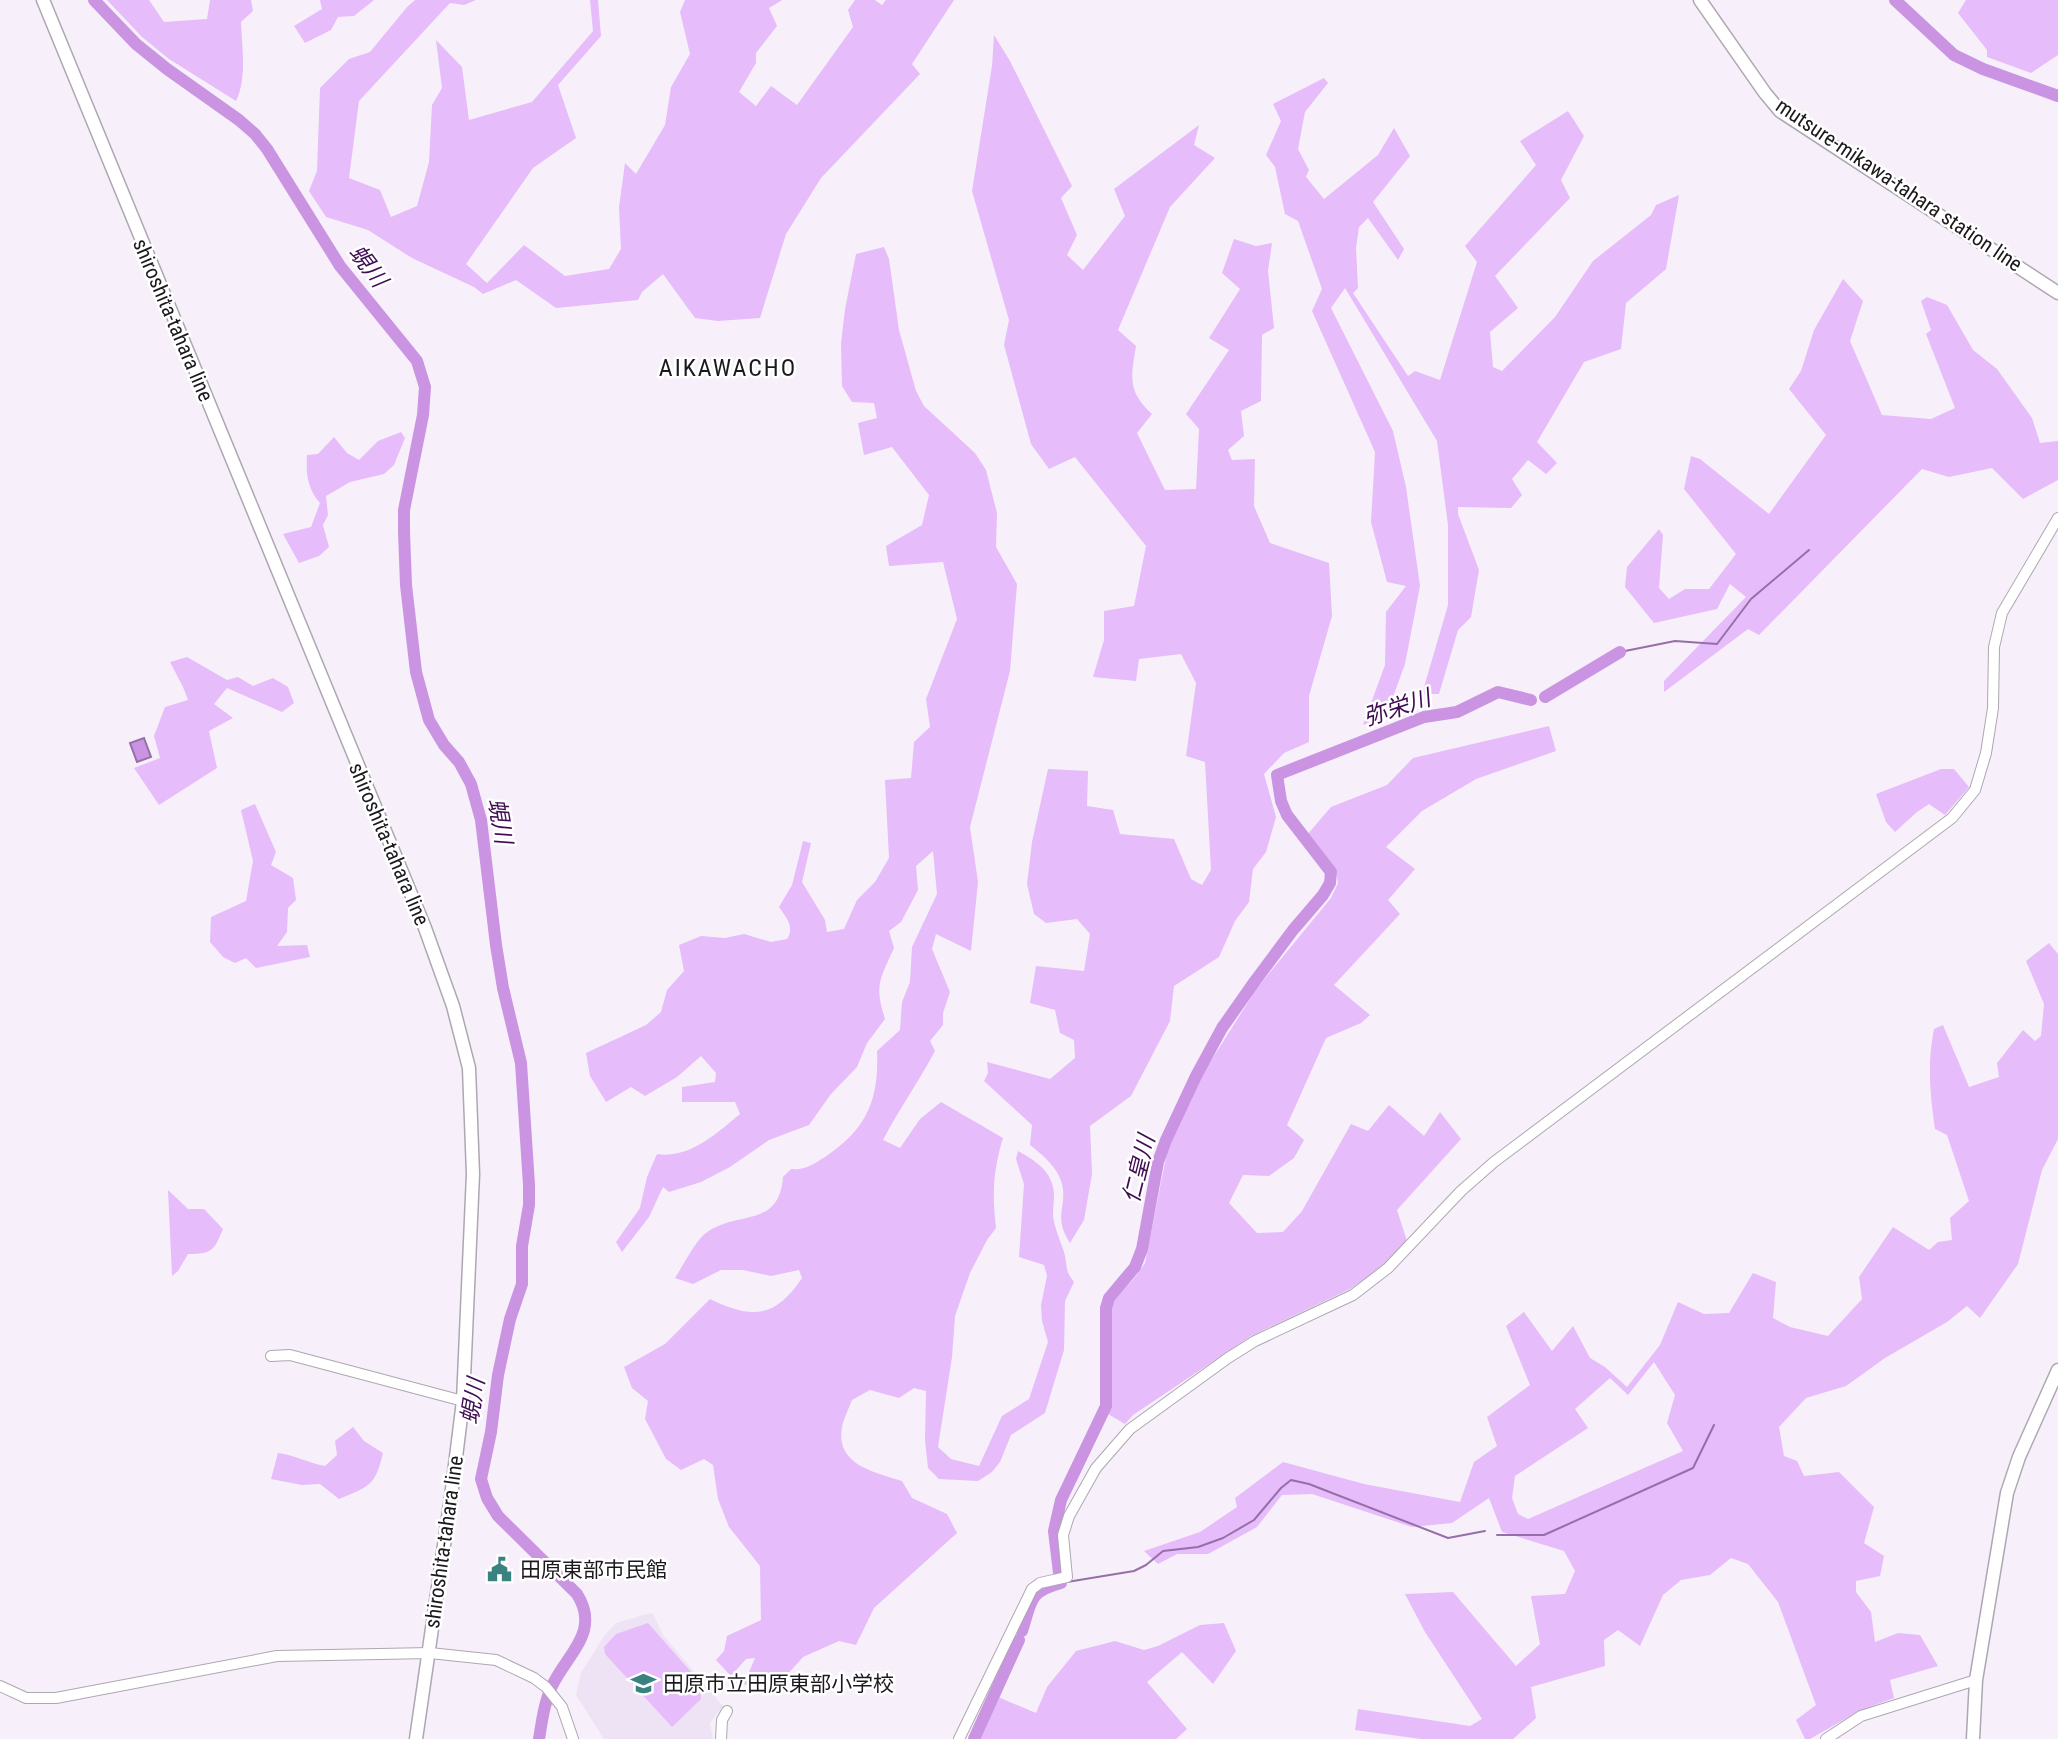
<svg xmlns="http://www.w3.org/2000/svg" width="2058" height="1739" viewBox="0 0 2058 1739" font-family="'Roboto Condensed','Noto Sans JP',sans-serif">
  <rect width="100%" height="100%" fill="#f7f0fa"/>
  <path fill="#eee3f4" d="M650,1613L653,1614L663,1635L723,1706L710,1723L713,1739H604L576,1695L581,1673L604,1636L616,1623Z"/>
  <path fill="#e6bcfa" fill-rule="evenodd" d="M107,0H149L164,22L207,19L210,0H251L253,11L241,22C242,48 247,78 236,101L169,59L142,37Z
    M320,0H374L354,16L338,17L331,30L305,43L294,26L322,9Z
    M415,0H476L464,5L450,3L359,101L349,178L380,190L391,217L417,206L429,162L432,105L442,88L436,40L462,67L469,120L532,102L593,31L590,0H598L601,36L558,85L576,138L533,168L466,264L487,283L524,245L565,276L609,269L621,249L619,207L625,163L636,174L665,125L671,87L690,54L680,12L685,0H782L769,8L777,26L756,53V63L739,92L756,106L771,86L797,105L853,27L848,10L855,0H875L882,5L886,0H954L912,64L920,74L821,178L786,234L760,318L718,321L695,318L663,274L642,292L638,300L556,308L516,280L483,294L474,287L412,258L368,230L326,217L309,191L317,171L320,88L349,59L370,52L407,7Z
    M1966,0H2058V55L2031,73L1987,57V50L1958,13Z
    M994,35L1010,61L1072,186L1061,198L1077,235L1067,255L1083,270L1125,216L1114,189L1199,125L1194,145L1215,158L1170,207L1118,330L1136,346C1131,377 1127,391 1152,414L1137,433L1165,490L1196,489L1199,429L1186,414L1229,350L1209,338L1240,289L1222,273L1234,239L1256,246L1272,243L1268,271L1274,328L1262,335L1261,401L1241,411L1244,436L1228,450L1232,460L1255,459L1254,506L1270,543L1329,563L1332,616L1309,696V742L1284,753L1264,774L1276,817L1266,852L1253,869L1249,902L1235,921L1219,957L1174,986L1170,1021L1131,1096L1090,1126L1092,1174L1084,1220L1070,1243C1054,1218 1065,1211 1063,1189C1061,1170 1043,1155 1030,1145L1032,1125L984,1081L988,1073L987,1062L1050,1079L1075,1058L1074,1040L1060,1033L1055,1010L1030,1003L1036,966L1084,971L1090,934L1077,919L1046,923L1034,914L1027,884L1032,842L1048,769L1088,771L1087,806L1113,810L1120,834L1174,839L1191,879L1202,885L1211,870L1205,762L1186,756L1196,683L1181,654L1139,659L1136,681L1093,677L1104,640V611L1134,606L1146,546L1075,457L1049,469L1031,444L1004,345L1009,320L972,191L992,66Z
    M1324,78L1328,83L1305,112L1298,149L1309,170L1306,177L1324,199L1378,155L1394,128L1410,156L1373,202L1404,249L1398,260L1368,218L1359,227L1356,248L1358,288L1353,293L1408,376L1415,371L1440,380L1477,262L1465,246L1536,165L1520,141L1568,111L1584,136L1561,180L1570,198L1495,276L1518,308L1490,332L1493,367L1502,371L1555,317L1593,261L1651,215L1656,205L1679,195L1666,269L1626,303L1621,349L1584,362L1537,442L1557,463L1546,474L1528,460L1512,479L1522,495L1511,508L1458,507V514L1479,570L1471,617L1458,630L1439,694H1422L1448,605V525L1437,441L1345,288L1331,308L1393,431L1406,487L1420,586L1405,664L1386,716L1363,725L1385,665L1386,612L1406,586L1387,582L1371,522L1375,452L1312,311L1322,289L1298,221L1285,214L1275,167L1266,155L1281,121L1273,104Z
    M884,247L889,259L899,330L916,391L924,406L975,453L986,470L997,513L996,547L1017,584L1010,671L970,827L978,882L971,951L936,934L932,949L950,992L943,1013V1025L930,1041L935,1051C919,1081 899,1109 883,1140L900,1148L920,1119L941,1102L1003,1138C993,1171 992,1194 996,1228L987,1240L970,1273L955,1316L952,1357L938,1447L951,1459L979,1466L1002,1416L1029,1399L1048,1342L1042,1321L1041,1305L1047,1276L1044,1265L1019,1257L1024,1184L1016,1159L1018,1151C1036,1161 1053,1172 1054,1194C1054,1201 1053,1209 1053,1216C1055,1229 1060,1240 1064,1252C1068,1265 1064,1270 1074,1282L1065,1301L1064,1350L1045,1413L1011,1435L1000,1462L992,1472L978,1481L939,1479L928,1468L925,1440L926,1391L914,1388L899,1398L870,1390L852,1400C849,1408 844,1418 842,1427C835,1465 875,1472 902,1481L912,1498L947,1514L957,1533L874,1608L856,1645L839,1641L803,1657L786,1676L751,1687L744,1684L755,1658L746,1659L731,1676L716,1660L724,1651L727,1636L761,1620L760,1566L729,1527L718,1499L713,1465L704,1459L681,1470L666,1459L645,1419L648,1401L632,1388L624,1367L665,1344L710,1299C751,1319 775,1319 802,1278L799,1270L771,1276L743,1270H721L693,1284L675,1278C683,1266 696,1240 706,1233C737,1210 779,1229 783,1177L791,1169C806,1170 812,1165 825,1157C867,1129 879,1100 877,1051L900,1030L902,1002L910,982L912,947L937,894L933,851L916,866L918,890L901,922L889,931L894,948C880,979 874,985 885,1019L867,1043L857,1067L831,1094L809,1125L769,1140L730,1167L701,1182L669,1192L663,1187L649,1217L622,1252L616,1242L640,1208L647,1177L657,1154C690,1159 717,1133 740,1114L735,1102H682V1087L715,1082L716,1073L701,1056L677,1077L645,1096L631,1087L606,1102L590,1076L586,1053L646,1025L661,1012L667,990L684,971L679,945L701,936L725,938L744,934L771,942L787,939C795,927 786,917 779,907L792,885L803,841L811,843L802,882L825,920L827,932L844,929L857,900L875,882L889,858L885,780L911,778L914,742L930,727L926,699L957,619L943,562L889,566L886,546L922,525L929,495L892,447L864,455L858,423L877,418L874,403L852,402L842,386L841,344L845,309L856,254Z
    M1843,279L1863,301L1850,341L1882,415L1931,419L1955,408L1926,334L1931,330L1921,301L1927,297L1947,305L1973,350L1997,369L2032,418L2040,443L2058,441V480L2023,499L1992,468L1949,477L1922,469L1759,635L1748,629L1664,692V681L1746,597L1730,584L1717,609L1654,623L1625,587L1627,567L1659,529L1663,535L1659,588L1669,599L1685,589H1709L1736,554L1684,489L1691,456L1700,459L1769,514L1826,435L1789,389L1801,371L1814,330Z
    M401,432L405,438L394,465L384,474L350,482L326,496L328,515L323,525L329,547L319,556L299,563L283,534L311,527L320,503C307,488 306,474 307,455L318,454L334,437L347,453L359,460L378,441Z
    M187,657L227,680L238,677L253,686L273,678L288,687L294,703L282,712L227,688L214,704L233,718L209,731L217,768L159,805L134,768L160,758L154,736L165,707L188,700L183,687L170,662Z
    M1549,726L1556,751L1476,779L1422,811L1386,847L1415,869L1388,900L1400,914L1334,985L1370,1015L1361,1023L1326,1038L1287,1125L1304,1140L1294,1158L1269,1176L1243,1175L1229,1203L1257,1233L1283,1232L1302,1211L1351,1124L1368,1131L1389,1105L1424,1136L1440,1112L1461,1139L1397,1210L1407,1241L1386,1264L1350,1289L1251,1336L1133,1415L1125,1424L1108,1414L1111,1304L1136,1276L1145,1263L1169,1142L1202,1075L1257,988L1331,898L1338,883L1336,870L1307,835L1331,807L1387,785L1413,758Z
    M1941,769H1954L1969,787L1945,815L1929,804L1917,812L1895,832L1886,822L1876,794Z
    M255,804L276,852L271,865L293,878L296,900L288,908L287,932L277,946L307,945L310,957L256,968L246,958L235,963L223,957L210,942L211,917L246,901L253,861L241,810Z
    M2049,943L2058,954V1139L2042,1170L2018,1264L1980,1318L1967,1306L1947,1322L1885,1358L1846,1386L1806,1398L1779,1427L1784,1456L1797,1461L1804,1476L1839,1472L1874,1507L1864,1543L1884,1556L1880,1576L1856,1581V1592L1871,1612L1875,1642L1898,1633L1920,1635L1938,1666L1890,1680L1894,1698L1859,1711L1810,1739H1805L1796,1720L1816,1705L1778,1602L1748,1564L1731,1558L1710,1575L1681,1580L1663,1595L1640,1646L1618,1630L1604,1640L1605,1666L1531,1687L1536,1718L1513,1739H1421L1355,1730L1358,1709L1470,1726L1482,1719L1425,1632L1405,1594L1453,1592L1516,1666L1540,1644L1531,1596L1565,1594L1575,1571L1564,1551L1502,1532L1489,1498L1452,1523L1412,1527L1312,1494L1282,1495L1257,1527L1208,1554H1177L1158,1564L1144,1551L1200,1532L1237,1507L1235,1498L1283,1462L1364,1484L1460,1502L1474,1462L1497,1446L1487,1417L1530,1385L1506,1326L1524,1312L1552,1351L1573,1326L1590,1358L1605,1367L1627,1387L1660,1345L1678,1302L1704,1314L1729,1313L1753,1273L1776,1282L1773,1318L1790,1327L1828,1336L1862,1299L1859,1277L1893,1227L1929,1250L1938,1242L1952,1240L1950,1218L1969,1201L1947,1135L1935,1129C1930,1095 1927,1063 1934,1029L1943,1025L1969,1087L1999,1077L1997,1063L2023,1030L2035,1041L2041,1036L2044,1004L2026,961ZM1654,1362L1675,1395L1667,1423L1683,1451L1528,1519L1518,1514L1512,1498L1515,1476L1588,1428L1575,1409L1610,1378L1628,1395Z
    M168,1190L188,1209H204L223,1229C214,1250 213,1254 188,1254L178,1271L172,1276Z
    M353,1427L364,1441L383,1453C375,1486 370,1486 339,1499L320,1484L302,1485L271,1479L278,1453C295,1455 308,1463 325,1466L337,1455L335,1441Z
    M648,1623L700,1682L701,1699L672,1727L605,1654L604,1647L616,1634Z
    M1224,1623L1236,1651L1213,1684L1182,1652L1147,1682L1187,1729L1176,1739H978L998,1697L1036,1713L1047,1687L1076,1651L1115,1641L1144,1650L1158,1646L1200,1625Z"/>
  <path fill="#ca94e3" stroke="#966fa8" stroke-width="2" d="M144,738L151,757L137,762L130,743Z"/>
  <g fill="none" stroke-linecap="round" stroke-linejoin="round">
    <path stroke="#966fa8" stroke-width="2" d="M1620,652L1675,641L1717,644L1751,599L1809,550
      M1497,1535H1544L1693,1468L1714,1425
      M1067,1582L1134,1571L1146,1565L1163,1551L1198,1547L1223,1538L1254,1520L1281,1488L1291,1480L1309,1484L1448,1538L1485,1531"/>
    <path stroke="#ca94e3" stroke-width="12" d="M94,0L136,44L167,69L239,120L255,134L267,149L340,266L417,361L425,387L423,415L404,510V532L406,585L416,672L429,720L444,745L459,762L471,784L481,820L496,945L503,988L521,1063L529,1185V1205L522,1246V1284L510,1319L498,1375L491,1432L481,1479L487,1498L498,1516L577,1594C601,1632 567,1654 552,1686C544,1703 542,1721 539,1739
      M1895,0L1954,55L1983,69L2058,96
      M1545,697L1620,652
      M1059,1573L1054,1531L1061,1500L1106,1406V1308L1109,1298L1135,1267L1142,1249L1158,1162L1166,1140L1196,1076L1222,1028L1255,981L1293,930L1323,895L1330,883L1331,872L1287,815L1281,801L1277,775L1424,717L1457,712L1498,692L1531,700
      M1022,1631C1032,1601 1028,1592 1061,1583
      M974,1739L1019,1640"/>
    <defs>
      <path id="minor" d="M271,1356L290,1355L463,1401
        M0,1686L26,1698H56L277,1656L430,1653L496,1660L534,1678L546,1687L562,1707L573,1739
        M721,1739L722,1720L727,1711
        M959,1739L1032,1589L1040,1583L1067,1577L1063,1535L1069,1516L1096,1468L1130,1429L1228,1358L1255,1341L1353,1295L1388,1268L1461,1191L1494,1162L1952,818L1975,790L1986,753L1993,708L1994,647L2002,613L2058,518
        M1826,1739L1861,1716L1976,1680"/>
      <path id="major" d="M43,0L425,928L453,1006L469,1068L473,1174L463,1401L451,1497L416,1739
        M1700,0L1765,93L1780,111L2058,293
        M1973,1739L1976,1680L2007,1493L2019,1457L2058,1370"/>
    </defs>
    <use href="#minor" stroke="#ada7b1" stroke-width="12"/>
    <use href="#major" stroke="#ada7b1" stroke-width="15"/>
    <use href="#minor" stroke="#fff" stroke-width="10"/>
    <use href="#major" stroke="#fff" stroke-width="12"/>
  </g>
  <defs>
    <symbol id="civic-bare" viewBox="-9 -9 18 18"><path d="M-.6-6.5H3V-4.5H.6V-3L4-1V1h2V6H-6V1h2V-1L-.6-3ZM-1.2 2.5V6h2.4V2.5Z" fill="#3a827f" stroke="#fff" stroke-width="2.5" paint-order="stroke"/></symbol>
    <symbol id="school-bare" viewBox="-9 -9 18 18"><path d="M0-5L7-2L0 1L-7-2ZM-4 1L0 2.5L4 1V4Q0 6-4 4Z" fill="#3a827f" stroke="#fff" stroke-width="2.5" paint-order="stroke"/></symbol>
  </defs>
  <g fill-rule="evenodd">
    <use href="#civic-bare" x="482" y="1552" width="35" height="35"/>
    <use href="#school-bare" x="626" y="1666" width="35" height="35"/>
  </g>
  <g text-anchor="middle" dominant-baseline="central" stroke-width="5" stroke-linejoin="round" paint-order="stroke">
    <g font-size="21" fill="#1c191d" stroke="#fff">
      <text transform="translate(1899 185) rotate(34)">mutsure-mikawa-tahara station line</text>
      <text transform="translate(173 320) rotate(67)">shiroshita-tahara line</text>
      <text transform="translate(389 844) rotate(67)">shiroshita-tahara line</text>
      <text transform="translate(444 1542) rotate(-82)">shiroshita-tahara line</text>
    </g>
    <g font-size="21" fill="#1c191d" stroke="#fff" text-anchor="start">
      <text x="520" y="1570">田原東部市民館</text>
      <text x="663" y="1684">田原市立田原東部小学校</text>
    </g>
    <g font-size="23" font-style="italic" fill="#400c53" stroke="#fff">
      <text transform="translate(368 266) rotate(53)">蜆川</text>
      <text transform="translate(1397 708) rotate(-18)">弥栄川</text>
      <text transform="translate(500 821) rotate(80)">蜆川</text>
      <text transform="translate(1139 1169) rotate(-76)">仁皇川</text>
      <text transform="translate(473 1401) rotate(-81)">蜆川</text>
    </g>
    <g font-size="24" letter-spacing="2" fill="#1c191d" stroke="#fff">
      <text x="728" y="368">AIKAWACHO</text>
    </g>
  </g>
</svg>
